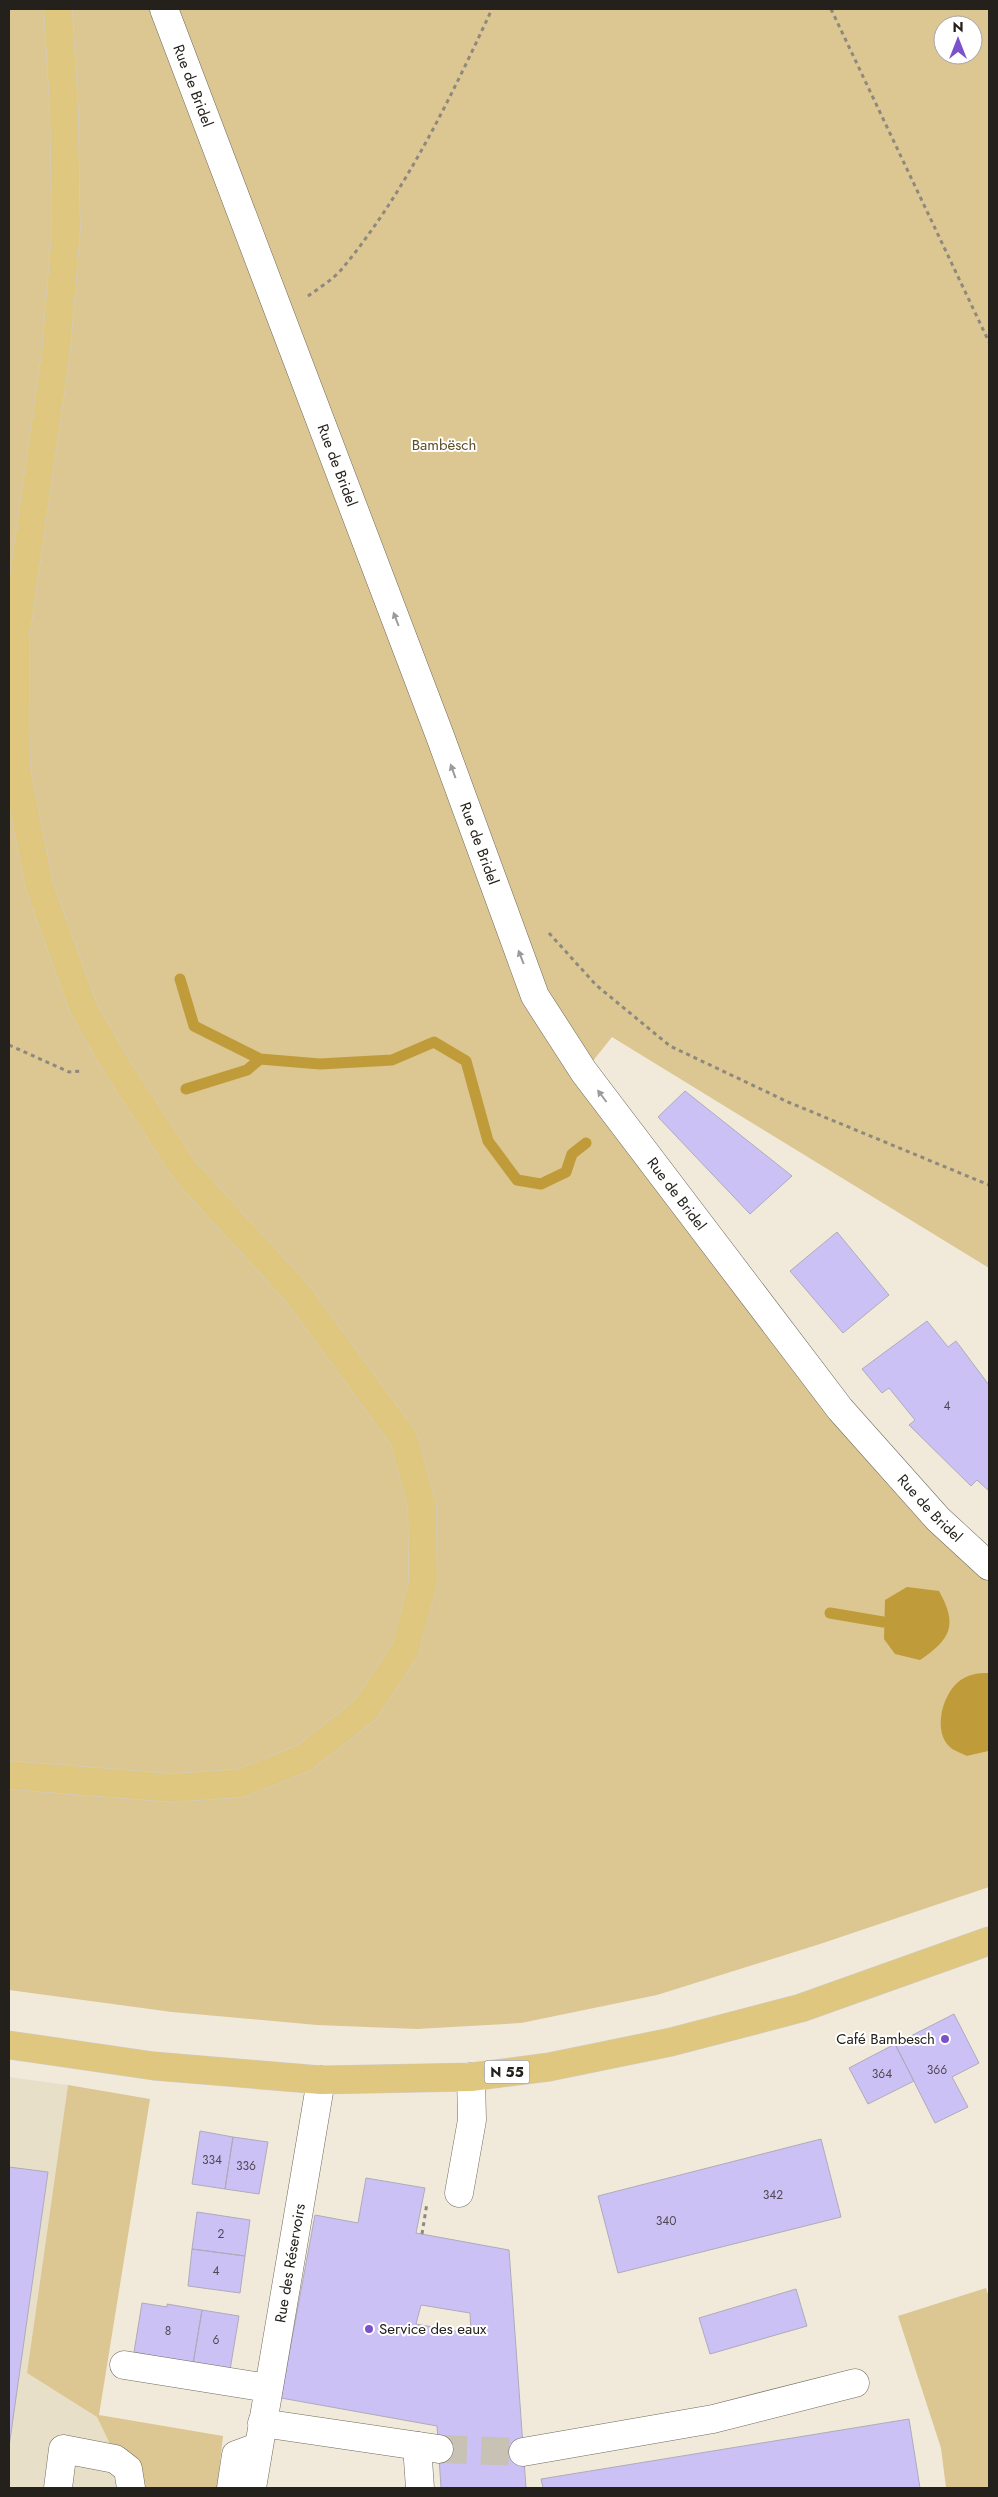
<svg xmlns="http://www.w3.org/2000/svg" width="998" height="2497" viewBox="0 0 998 2497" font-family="Jost,sans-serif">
  <rect width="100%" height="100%" fill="#f1eadb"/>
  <path fill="#e8dfc9" d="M9,2077L68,2085L27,2373L97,2417L131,2488H9Z"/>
  <path fill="#dcc691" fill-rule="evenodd" d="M9,9H989V1268L612,1037L584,1072L989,1576V1673C951,1675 941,1697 942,1732L967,1756L989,1751V1887L820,1944L657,1995L521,2023L417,2029L317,2025L172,2012L9,1990ZM943,25H973V55H943Z
    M68,2085L150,2099L99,2415L223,2436L217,2488H131L97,2417L27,2373Z
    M986,2288L989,2297V2488H946L941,2448L898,2316Z"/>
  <path fill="#bf9b39" d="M907,1587L939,1591C958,1625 951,1639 920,1660L895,1654L884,1639L885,1600Z
    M989,1673V1751L967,1756C962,1753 954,1751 950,1747C933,1732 942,1696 957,1683C967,1674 977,1673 989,1673Z"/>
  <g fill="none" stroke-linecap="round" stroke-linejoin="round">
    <path stroke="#bf9b39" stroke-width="11" d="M180,979L194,1026L260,1059L320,1064L392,1060L434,1042L466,1061L488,1141L517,1180L541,1184L566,1172L572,1154L586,1143
      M186,1089L247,1070L260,1059
      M830,1613L883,1622"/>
  </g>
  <path fill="#ccc1f5" stroke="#aeabba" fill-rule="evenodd" d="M685,1091L792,1176L750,1214L658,1117Z
    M837,1232L889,1295L843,1333L790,1271Z
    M927,1321L948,1347L956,1341L989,1385V1491L977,1480L971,1486L909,1425L915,1420L889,1388L882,1393L862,1369Z
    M954,2014L979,2063L952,2077L968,2107L935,2123L895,2044Z
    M895,2044L914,2081L868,2104L849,2068Z
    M200,2131L233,2137L225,2189L192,2184Z
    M233,2137L268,2142L259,2194L225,2189Z
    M821,2139L841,2217L618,2273L598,2196Z
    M9,2167L48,2172L9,2447Z
    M366,2178L425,2188L416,2233L509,2250L526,2488H441L437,2426L281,2398L315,2215L358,2223ZM421,2305L470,2313L471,2334L416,2324Z
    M197,2212L250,2220L245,2256L192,2249Z
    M192,2249L245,2256L240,2293L188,2286Z
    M796,2289L807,2326L710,2354L699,2318Z
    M142,2303L167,2307V2304L202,2310L193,2364L134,2352Z
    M202,2310L239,2316L230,2370L193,2364Z
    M909,2419L920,2488H543L541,2479Z"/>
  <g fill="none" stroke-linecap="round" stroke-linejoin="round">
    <path stroke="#c8c2b5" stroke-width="28" stroke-dasharray="28 14" stroke-linecap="butt" d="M439,2449L523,2452"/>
    <defs>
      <g id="minor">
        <path id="s1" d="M164,9L440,736L535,996L584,1072L840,1409L938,1519L989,1566"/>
        <path d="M459,2193L472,2120L471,2077"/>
        <path d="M124,2365L268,2388"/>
        <path d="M262,2423L439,2449"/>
        <path d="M417,2446L420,2488"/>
        <path d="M523,2452L713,2419L855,2383"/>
        <path d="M58,2488L63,2449L115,2459L128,2469L131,2488"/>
        <path d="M231,2488L236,2455L258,2447"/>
        <path id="s2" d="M252,2488L321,2080"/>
      </g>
      <path id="major" d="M9,1775L173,1788L241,1783L304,1758L366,1709L405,1650L423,1583L422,1506L404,1439L298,1294L186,1172L117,1067L83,1007L39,885L16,768L15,639L56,352L66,231L64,109L58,9
        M9,2045L154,2066L321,2080L471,2077L549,2067L671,2042L801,2008L989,1941"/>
    </defs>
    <use href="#minor" stroke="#706b5d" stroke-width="29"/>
    <use href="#major" stroke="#cfcecd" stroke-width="29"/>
    <path stroke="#8e897f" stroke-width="3" stroke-dasharray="4 4" stroke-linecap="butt" d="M831,9L989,342
      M308,296C319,288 332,280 341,270C404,195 451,97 492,9
      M549,933L596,985L670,1046L788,1102L989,1185
      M9,1045L69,1072L82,1071
      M422,2234L427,2203"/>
    <use href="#minor" stroke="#fff" stroke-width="28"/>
    <use href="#major" stroke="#dfc780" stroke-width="28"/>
  </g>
  <defs><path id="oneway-solid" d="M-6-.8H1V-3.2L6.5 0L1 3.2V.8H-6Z" transform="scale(1.25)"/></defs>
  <g fill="#9c9b99">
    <use href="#oneway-solid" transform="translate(396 619) rotate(-111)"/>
    <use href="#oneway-solid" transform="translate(453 771) rotate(-110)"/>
    <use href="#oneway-solid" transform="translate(521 957) rotate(-111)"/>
    <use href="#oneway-solid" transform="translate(602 1096) rotate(-127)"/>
  </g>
  <g fill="#7b52cb" stroke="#fff" stroke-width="2">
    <circle cx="945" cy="2039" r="5"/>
    <circle cx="369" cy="2329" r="5"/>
  </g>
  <g text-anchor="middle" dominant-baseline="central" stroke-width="4" stroke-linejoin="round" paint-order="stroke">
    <g font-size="12" fill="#4e4952">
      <text x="947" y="1406">4</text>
      <text x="937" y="2070">366</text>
      <text x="882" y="2074">364</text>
      <text x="212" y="2160">334</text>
      <text x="246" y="2166">336</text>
      <text x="773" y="2195">342</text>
      <text x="666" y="2221">340</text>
      <text x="221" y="2234">2</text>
      <text x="216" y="2271">4</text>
      <text x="168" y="2331">8</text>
      <text x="216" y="2340">6</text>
    </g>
    <rect fill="#fff" stroke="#666460" stroke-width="1" x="484.5" y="2060.5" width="45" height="23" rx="4"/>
    <g font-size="14" font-weight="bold" fill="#24211c">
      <text x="507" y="2072">N 55</text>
    </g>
    <g font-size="15" fill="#24211c" stroke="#fff">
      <text stroke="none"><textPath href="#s1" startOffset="82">Rue de Bridel</textPath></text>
      <text stroke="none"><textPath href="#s1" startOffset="488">Rue de Bridel</textPath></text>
      <text stroke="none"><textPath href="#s1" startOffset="892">Rue de Bridel</textPath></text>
      <text stroke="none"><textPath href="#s1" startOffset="1298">Rue de Bridel</textPath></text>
      <text stroke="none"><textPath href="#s1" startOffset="1702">Rue de Bridel</textPath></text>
      <text stroke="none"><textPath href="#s2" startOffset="228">Rue des Réservoirs</textPath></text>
    </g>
    <g font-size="15" fill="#5f4f28" stroke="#fff">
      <text x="444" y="445">Bambësch</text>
    </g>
    <g font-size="15" fill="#24211c" stroke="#fff" text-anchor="end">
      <text x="935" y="2039">Café Bambesch</text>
      <text x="379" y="2329" text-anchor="start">Service des eaux</text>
    </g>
  </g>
  <rect width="998" height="2497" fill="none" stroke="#24211c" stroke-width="20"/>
  <g transform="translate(958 40)"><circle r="24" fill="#ffffff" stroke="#a7a6a4"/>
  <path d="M0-4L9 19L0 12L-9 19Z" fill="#7b52cb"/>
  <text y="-8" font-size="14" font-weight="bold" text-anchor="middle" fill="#24211c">N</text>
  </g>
</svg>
